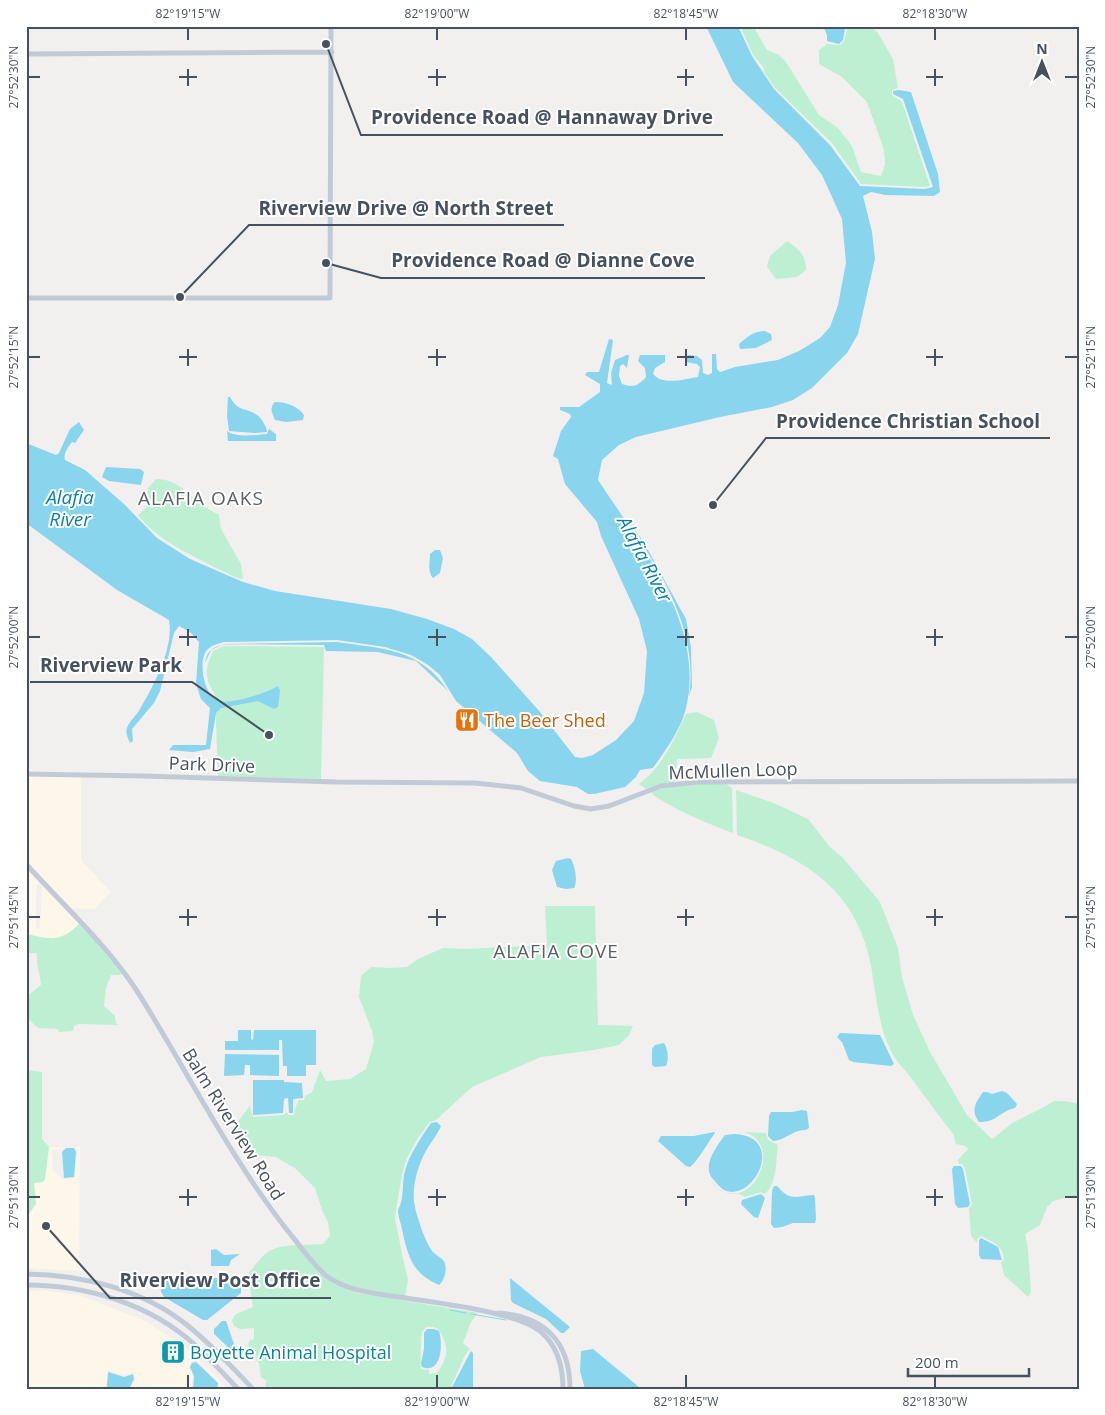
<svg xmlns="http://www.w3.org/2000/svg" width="1105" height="1415" viewBox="0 0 1105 1415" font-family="'Open Sans',sans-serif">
  <rect width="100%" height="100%" fill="#f2efef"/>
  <path fill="#fcf7e8" d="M26,776L81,777V860L111,892L94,909L70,908L26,861Z
    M26,868L39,882L37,885L36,895V929L40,928L42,885L79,924L71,932L61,938L51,939L26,934Z
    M49,1147H65L62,1149L52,1150L53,1171L63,1179L75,1178L78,1150L75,1147H80L79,1267L83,1271L26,1268V1218L32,1210L36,1196L34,1183L45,1179Z
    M26,1291H51L79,1295L143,1320L182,1344L218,1378L227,1389H219V1382L196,1360L191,1362L189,1367L193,1377L191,1389H131L136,1379L134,1372L124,1375L108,1370L106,1387L107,1389H26Z"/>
  <path fill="#bdf0d2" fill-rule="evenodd" d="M753,26L767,50L779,55L786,62L819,115L838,128L852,146L861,172L881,176L885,165L884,150L867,102L842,77L819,64V50L827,44L840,45L844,41L847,29L852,26H871L878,33L893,59L898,88L892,90V95L902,102L930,186L925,187L861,184L832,143L775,88L764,72V68L753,55L741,28Z
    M787,241C799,249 806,255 806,270L797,277L776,279L767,267L769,259L771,255Z
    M156,479C178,479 189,495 205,507C209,510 215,512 219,515L221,529L241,564L243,579C234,578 226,572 218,569C190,554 158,541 138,515L146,508L148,488Z
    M224,646L324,647L321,779L218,776L215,695C204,678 205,669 213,651Z
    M697,712L714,720L719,738L711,758L677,759L675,782L646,789L639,784C664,765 673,741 686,714Z
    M698,784H726L732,788L733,833C711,825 667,807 650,792L667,787Z
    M736,790L776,804L808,819L830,847L842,857L880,902L898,948L902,977L913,1015L930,1052L967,1115L992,1139L994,1138L1012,1123L1044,1107L1054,1101H1065L1079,1104V1197H1067L1053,1201L1047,1207L1040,1225L1025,1234L1028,1249L1031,1292L1028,1297L1004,1275L1001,1262L1004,1260C1003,1245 993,1242 981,1236L977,1239V1243L971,1236L969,1208L972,1204L965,1169L962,1164H959L958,1160L968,1149L965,1146L956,1144L953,1134C939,1116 925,1097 912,1079C905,1070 896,1061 891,1051C878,1025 876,994 871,966C857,890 805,858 737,835Z
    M545,906H595L598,1025L633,1026L629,1035L619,1045L594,1050L541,1057L472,1087L436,1120L430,1122L418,1138L407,1158L402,1175L396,1210L395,1218L402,1254L408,1280L405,1296C379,1292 349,1291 327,1274C317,1266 310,1255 302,1245L323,1244L330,1236L328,1222L322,1210L315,1188L296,1169L276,1157L254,1155L236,1135L239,1120L250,1106L253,1117L283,1115L287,1112L288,1115H294L295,1108L299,1100H304L305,1096L312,1092L320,1070L326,1081L350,1079L366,1069L374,1042L372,1031L359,997L361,976L371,967L390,968L407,967L418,959L443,948L465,949L547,945Z
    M79,924L99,945L121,973V975H111L106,988L104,1006L115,1016L116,1023L119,1025L79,1024L74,1026L73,1031L59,1032L58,1029L38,1028L26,1017V997L41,985C40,974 36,965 37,953H26V934C50,939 60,943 79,924Z
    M26,1070L42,1072V1139L49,1147L45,1179L43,1182L34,1183L36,1204L26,1218Z
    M744,1132L766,1133L768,1140L778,1145C776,1159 777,1187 764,1194L761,1192L745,1197C732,1188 724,1201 711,1180C715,1185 719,1191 726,1193C757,1202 782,1143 744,1132Z
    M296,1245L334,1284L358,1293L478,1313L471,1322L463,1343L470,1349L465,1355L450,1389H272L271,1386L267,1389L265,1384L267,1381L261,1377L259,1363L248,1350L249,1341L254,1339V1328L240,1329L234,1326L232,1320L236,1314L253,1307L248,1274C266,1252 267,1247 296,1245ZM426,1327C435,1326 438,1328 442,1335C449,1349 447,1360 437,1373L429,1374V1370L421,1369C420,1364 421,1338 422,1332Z"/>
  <path fill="#89d5ed" d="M706,26H738L752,56L774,89L830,145L860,186L925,189L933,187L903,99L893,94V91L899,90L911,92L938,174L940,192L934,196L885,195L871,192L863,196L872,232L875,259L858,334L847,353L812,388L793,400L772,407L720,417L636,437L619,445L602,460L598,480C641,545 708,628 685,712C679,732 665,751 653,768L640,770L636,777L625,787L594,794H588L577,787L540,781L528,771L517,753L456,701L440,675L428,665L411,655L385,647L337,640L224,642C217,644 210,645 205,653C199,665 204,696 219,701C233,704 266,693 278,686L280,691L278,707L274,709L258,701L221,708L216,713L210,749L193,752L169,750L173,745H206L210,708L201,699L196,684L199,642L190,632L179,626L174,633L160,691L154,703L132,729L133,741L130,743C128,738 125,733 127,728C129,721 137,715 140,709C154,685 174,648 169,620L117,590L26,523V443L56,455L59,453L70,429L79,422L84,430L75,443L72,442C68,447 63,454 65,460L85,470L124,504L157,538L190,559L243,582L275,591L391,609L427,619L454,629L472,639L491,657L540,712L575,757L582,758L593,755L616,740L634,721L644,693L647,651L639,619L601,536L597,522L565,484L558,459L553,456L561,431L571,417L570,414L560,410V407H579L600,392V384L585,375L587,372H599L609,339L613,340L607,383L612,385L611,373L615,360L627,355H629L627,368L623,364L620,366L619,376L622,384C633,388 638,386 646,377L645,368L638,361L640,355H665V362L655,368L653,374C663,386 685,379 698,377L700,367L697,364L686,362L685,358L688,355L697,356L702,360L703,373L708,375L712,373V354H716L717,369L720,372L735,367L778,360L799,351L820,338L830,327L838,305L846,263L842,219L822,175L798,143L733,82Z
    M823,26H849L845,29L843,40L839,44L827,41V35Z
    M765,331L771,334L772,340L756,348L740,349L739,344C747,337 754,331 765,331Z
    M228,397H230C239,413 246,407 257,415C262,418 267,428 267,432L255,433L229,431L227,415Z
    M275,402C286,402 298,406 304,415L303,420L286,422L275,420C272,413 269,408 275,402Z
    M269,429L276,434V441H228L227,431C236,438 256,435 267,434Z
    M106,467L140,469L144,472L141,485L109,481L102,477Z
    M627,520L643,541L686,619L691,648L692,687L689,696C699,631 661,572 627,520Z
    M435,550H440L443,558L440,573L433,578C427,571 430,562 430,554Z
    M337,642C383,649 420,648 448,691L416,661L378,652L326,651L324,645L224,644L211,650L205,663C207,650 213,647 225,644Z
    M568,858L571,859C575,866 578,881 574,888L566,889L557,887L552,870L556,861Z
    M238,1030H251V1039L253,1040L254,1030H316V1065H306V1076H287V1066H283L282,1040H279V1050H225V1041H238Z
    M840,1033L880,1035L894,1064L891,1066L853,1062L849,1060L842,1042L837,1037Z
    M664,1043C668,1049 669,1060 666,1066L655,1067L652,1065V1049L655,1045Z
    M225,1054L279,1055V1076L250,1075V1065H245L244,1075L224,1076Z
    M253,1080H284V1082L302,1083L303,1098L293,1099V1113H289L288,1098L284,1099L283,1113L253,1115Z
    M1002,1091L1007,1093L1017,1104L1015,1108C998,1112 998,1122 979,1122C970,1110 976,1102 983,1092H987L992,1094Z
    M802,1110L807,1111L809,1128L806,1130C793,1129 785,1141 773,1141L768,1136L769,1116L771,1112H792Z
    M437,1122L441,1126C437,1135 432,1141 427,1149C417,1166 411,1189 415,1208C419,1222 424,1239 432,1251C436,1256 444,1258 445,1264C447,1271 444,1281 439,1285C412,1273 408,1257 402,1229C401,1223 398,1217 398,1210C404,1200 402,1187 404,1175C408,1156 420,1139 431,1123Z
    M714,1132L715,1133C708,1142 698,1161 690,1167L686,1166L658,1141L661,1136H694Z
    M734,1134C788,1136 753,1204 724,1190C719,1187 717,1183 713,1179C701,1166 717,1146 725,1135Z
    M66,1148H74L76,1152L74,1177L64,1178L62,1152Z
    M954,1166H961L963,1169L970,1204L968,1207L958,1208L955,1204L952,1169Z
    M774,1186H777C791,1202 795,1196 814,1195L815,1198L816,1219L815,1223H793L782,1227L774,1228L771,1224L772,1191Z
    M761,1194L765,1198L758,1218L754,1217L741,1204L742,1200Z
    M981,1238L998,1247L1002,1260L981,1259L979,1255V1240Z
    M216,1249L224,1255L240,1254L231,1260L229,1266H211V1250Z
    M177,1278H236L241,1283V1293L207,1320H203L164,1297L161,1292V1286L165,1281Z
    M510,1278L570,1327L564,1333H561L546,1319L513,1303L511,1300Z
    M222,1321H226L234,1344V1347L230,1349L214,1334V1329Z
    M427,1329H434L439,1331C443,1343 442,1375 422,1367L421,1363L424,1349V1333Z
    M593,1349L639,1387V1389H585L580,1371L581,1351Z
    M471,1351L473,1353V1389H451Z
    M196,1362L218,1383L217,1389H193L194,1376L190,1367L192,1363Z
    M108,1372L124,1377L133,1374L134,1379L129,1389H109L107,1386Z"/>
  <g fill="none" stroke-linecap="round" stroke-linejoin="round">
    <path stroke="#89d5ed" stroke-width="1" d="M450,1310L466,1313
      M471,1314L506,1320"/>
    <path stroke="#c1cbd8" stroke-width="5" d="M26,54L332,52
      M26,298H330L331,26
      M26,774L144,776L337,782L475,783L521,788L574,806L591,809L609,806L661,786L698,782L1079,781
      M26,864C64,906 106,944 137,991C188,1072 231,1160 291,1235C303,1249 313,1266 328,1277C345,1289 365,1292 385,1295C421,1301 513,1310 540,1331C557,1345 563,1367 563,1389
      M26,1274C83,1275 142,1289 187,1325C211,1344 232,1367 253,1389
      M26,1285C87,1285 150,1304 195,1345C210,1359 224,1374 238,1389
      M498,1313C544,1316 570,1341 570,1389"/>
  </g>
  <path fill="none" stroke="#47515d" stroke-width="2" d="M188,28V40M437,28V40M686,28V40M935,28V40M188,69V86M437,69V86M686,69V86M935,69V86M28,77H40M179,77H197M428,77H446M677,77H694M926,77H943M1065,77H1078M188,349V366M437,349V366M686,349V366M935,349V366M28,357H40M179,357H197M428,357H446M677,357H694M926,357H943M1065,357H1078M188,629V646M437,629V646M686,629V646M935,629V646M28,637H40M179,637H197M428,637H446M677,637H694M926,637H943M1065,637H1078M188,909V926M437,909V926M686,909V926M935,909V926M28,917H40M179,917H197M428,917H446M677,917H694M926,917H943M1065,917H1078M188,1189V1206M437,1189V1206M686,1189V1206M935,1189V1206M28,1197H40M179,1197H197M428,1197H446M677,1197H694M926,1197H943M1065,1197H1078M188,1375V1388M437,1375V1388M686,1375V1388M935,1375V1388"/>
  <defs>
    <symbol id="restaurant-square" viewBox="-11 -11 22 22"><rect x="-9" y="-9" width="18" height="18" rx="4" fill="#e8710a" stroke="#fff"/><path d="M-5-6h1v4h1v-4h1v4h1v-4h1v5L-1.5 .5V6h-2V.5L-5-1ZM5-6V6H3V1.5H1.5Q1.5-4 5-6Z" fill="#fff"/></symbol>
    <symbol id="building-square" viewBox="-11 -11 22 22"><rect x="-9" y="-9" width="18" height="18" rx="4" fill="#0f9aa8" stroke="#fff"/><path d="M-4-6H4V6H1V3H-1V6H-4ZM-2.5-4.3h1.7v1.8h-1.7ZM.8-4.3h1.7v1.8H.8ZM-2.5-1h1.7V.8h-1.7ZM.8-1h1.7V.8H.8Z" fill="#fff"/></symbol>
  </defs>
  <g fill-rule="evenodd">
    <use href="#restaurant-square" x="453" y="706" width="28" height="28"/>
    <use href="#building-square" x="159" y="1338" width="28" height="28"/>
  </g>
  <g text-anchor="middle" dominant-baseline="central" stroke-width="4" stroke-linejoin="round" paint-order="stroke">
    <g font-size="18" fill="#c56008" stroke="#fff" text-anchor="start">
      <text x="484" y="720">The Beer Shed</text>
    </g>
    <g font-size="18" fill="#47515d" stroke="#fff">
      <text transform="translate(212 764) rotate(2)">Park Drive</text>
      <text transform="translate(733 770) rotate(-2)">McMullen Loop</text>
      <text transform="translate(234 1124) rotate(58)">Balm Riverview Road</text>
    </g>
    <g font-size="18" fill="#0d838f" stroke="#fff" text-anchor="start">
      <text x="190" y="1352">Boyette Animal Hospital</text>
    </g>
    <g font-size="19" font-style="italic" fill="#0a7fa4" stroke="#fff">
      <text x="70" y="497">Alafia<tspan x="70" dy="22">River</tspan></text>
      <text transform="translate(645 559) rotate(62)">Alafia River</text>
    </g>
    <g font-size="19" letter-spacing="1" fill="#5b5f64" stroke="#fff">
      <text x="201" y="498">ALAFIA OAKS</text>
      <text x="556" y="951">ALAFIA COVE</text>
    </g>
  </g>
  <path fill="none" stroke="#47515d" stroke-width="2" d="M326 44L361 135H723M180 297L249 225H564M326 263L381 278H705M713 505L766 438H1050M269 735L192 682H30M46 1226L110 1298H331"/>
  <g fill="#47515d" stroke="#fff" stroke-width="2">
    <circle cx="326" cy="44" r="5"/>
    <circle cx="180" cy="297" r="5"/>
    <circle cx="326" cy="263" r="5"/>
    <circle cx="713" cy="505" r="5"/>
    <circle cx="269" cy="735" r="5"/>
    <circle cx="46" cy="1226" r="5"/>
  </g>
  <g font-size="19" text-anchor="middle" font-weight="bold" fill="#47515d" stroke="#fff" stroke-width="4" stroke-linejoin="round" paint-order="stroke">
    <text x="542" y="124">Providence Road @ Hannaway Drive</text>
    <text x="406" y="215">Riverview Drive @ North Street</text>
    <text x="543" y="267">Providence Road @ Dianne Cove</text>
    <text x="908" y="428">Providence Christian School</text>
    <text x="111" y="672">Riverview Park</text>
    <text x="220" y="1287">Riverview Post Office</text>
  </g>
  <rect width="1105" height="1415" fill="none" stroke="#ffffff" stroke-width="55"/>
  <g transform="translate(1042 62)" stroke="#ffffff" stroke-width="4" paint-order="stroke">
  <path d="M0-4L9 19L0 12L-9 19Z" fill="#47515d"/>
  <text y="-8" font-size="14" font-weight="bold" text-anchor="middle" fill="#47515d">N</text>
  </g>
  <path d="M908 1368v8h121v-8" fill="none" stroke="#47515d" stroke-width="2.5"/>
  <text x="915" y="1368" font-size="15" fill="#47515d" stroke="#ffffff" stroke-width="4" paint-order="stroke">200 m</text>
  <rect x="28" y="28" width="1050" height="1360" fill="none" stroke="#47515d" stroke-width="2"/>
  <g font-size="12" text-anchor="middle" fill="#47515d">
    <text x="188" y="18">82°19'15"W</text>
    <text x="437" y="18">82°19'00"W</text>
    <text x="686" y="18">82°18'45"W</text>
    <text x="935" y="18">82°18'30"W</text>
    <text transform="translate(14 77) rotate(-90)" y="4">27°52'30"N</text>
    <text transform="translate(1091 77) rotate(-90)" y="4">27°52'30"N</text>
    <text transform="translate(14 357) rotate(-90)" y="4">27°52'15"N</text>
    <text transform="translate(1091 357) rotate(-90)" y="4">27°52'15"N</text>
    <text transform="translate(14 637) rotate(-90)" y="4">27°52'00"N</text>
    <text transform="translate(1091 637) rotate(-90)" y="4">27°52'00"N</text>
    <text transform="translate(14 917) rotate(-90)" y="4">27°51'45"N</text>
    <text transform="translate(1091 917) rotate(-90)" y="4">27°51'45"N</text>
    <text transform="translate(14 1197) rotate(-90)" y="4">27°51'30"N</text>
    <text transform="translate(1091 1197) rotate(-90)" y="4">27°51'30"N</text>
    <text x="188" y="1406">82°19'15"W</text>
    <text x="437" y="1406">82°19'00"W</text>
    <text x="686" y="1406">82°18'45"W</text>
    <text x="935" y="1406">82°18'30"W</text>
  </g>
</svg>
